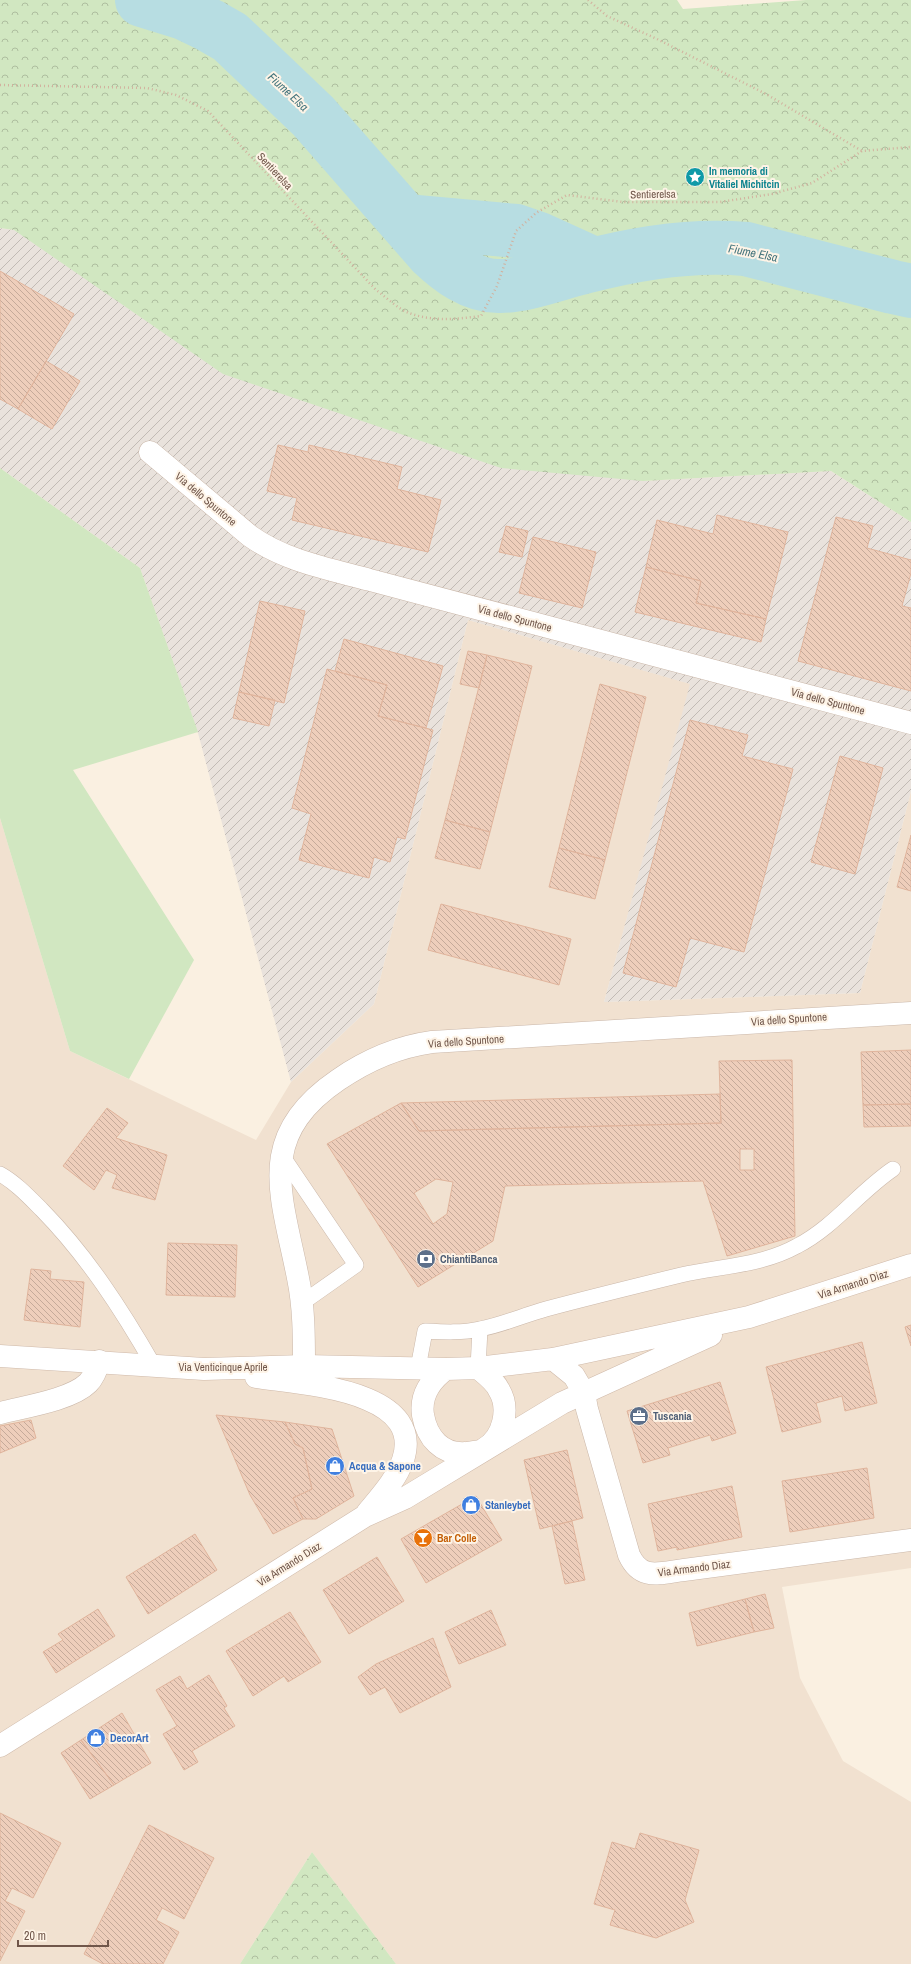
<svg xmlns="http://www.w3.org/2000/svg" width="911" height="1964" viewBox="0 0 911 1964" font-family="'Archivo Narrow',sans-serif">
  <defs>
    <pattern id="industrial-furrows" width="10" height="10" patternUnits="userSpaceOnUse"><rect width="10" height="10" fill="#e9e2dc"/><path d="M-1 1l2-2M0 10L10 0M9 11l2-2" fill="none" stroke="#c1bab4"/></pattern>
    <pattern id="forest-crowns" width="20" height="18" patternUnits="userSpaceOnUse"><rect width="20" height="18" fill="#d1e7c1"/><path d="M2 6a3 3 0 1 1 6 0M12 15a3 3 0 1 1 6 0" fill="none" stroke="#aebe9f"/></pattern>
    <pattern id="building-back-hatch" width="6" height="6" patternUnits="userSpaceOnUse"><rect width="6" height="6" fill="#eecebb"/><path d="M-1 5l2 2M0 0l6 6M5-1l2 2" fill="none" stroke="#c5aa9a"/></pattern>
  </defs>
  <rect width="100%" height="100%" fill="#faf0e1"/>
  <path fill="#f1e1d0" d="M468,620L691,684L604,1002L860,993L911,791V1568L782,1587L800,1678L843,1761L911,1802V1964H396L312,1852L240,1964H0V818L70,1051L256,1140L291,1082L374,1004Z"/>
  <path fill="url(#industrial-furrows)" d="M0,228L14,230L643,481L831,471L911,522V791L860,993L604,1002L690,684L468,620L374,1004L291,1082L198,733L140,568L0,468Z"/>
  <path fill="url(#forest-crowns)" d="M0,0H677L683,9L806,0H911V522L831,471L643,481L501,468L223,374L14,230L0,228Z
    M312,1852L396,1964H240Z"/>
  <path fill="#d1e7c1" d="M0,468L140,568L198,732L73,770L194,960L129,1079L70,1051L0,818Z"/>
  <g fill="none" stroke-linecap="round" stroke-linejoin="round">
    <path stroke="#b7dde2" stroke-width="54" d="M142,0L184,13L209,25L230,37L313,116L432,252C450,269 472,286 498,286C523,287 559,273 584,267C637,253 691,244 746,249L893,287L911,291
      M405,221L516,231L539,239L594,264"/>
  </g>
  <path fill="url(#building-back-hatch)" stroke="#e0b49c" fill-rule="evenodd" d="M0,271L74,314L18,409L0,399Z
    M46,361L80,381L52,429L18,409Z
    M278,445L308,452L309,445L402,467L397,489L441,500L428,552L292,520L297,498L267,491Z
    M717,515L788,532L766,619L696,603L701,581L646,567L657,520L713,534Z
    M836,517L873,526L867,548L911,560V573L902,606L911,608V691L798,661Z
    M506,526L528,531L522,557L499,552Z
    M533,537L596,552L582,608L519,593Z
    M646,567L701,581L696,603L766,619L761,642L635,612Z
    M260,601L305,611L284,703L239,692Z
    M344,639L443,666L426,728L378,716L387,685L335,671Z
    M468,651L487,655L479,688L460,684Z
    M487,655L532,666L490,832L445,820Z
    M327,669L387,685L378,716L433,730L405,839L397,837L390,862L374,857L369,878L299,860L311,814L292,808Z
    M600,684L646,697L605,860L559,848Z
    M239,692L275,700L269,726L233,718Z
    M690,720L748,735L742,756L793,769L744,952L690,938L676,987L623,973Z
    M840,756L883,768L855,874L811,862Z
    M445,820L490,832L480,869L435,858Z
    M911,835V891L897,887Z
    M559,848L605,860L595,899L549,887Z
    M441,904L571,939L559,985L428,950Z
    M911,1050V1104L863,1105L861,1052Z
    M792,1060L795,1236L727,1256L703,1181L505,1186L493,1241L418,1287L327,1144L401,1103L419,1131L721,1123L719,1061ZM740,1149H754V1170H740ZM436,1179L453,1182L447,1214L433,1224L414,1193Z
    M720,1094L721,1123L419,1131L401,1103Z
    M911,1104V1126L864,1127L863,1105Z
    M107,1108L128,1123L116,1138L167,1155L155,1200L112,1188L117,1175L106,1170L94,1190L63,1166Z
    M168,1243L237,1245L235,1297L166,1295Z
    M31,1269L51,1271L50,1279L84,1282L80,1327L24,1320Z
    M911,1325V1346L905,1327Z
    M862,1342L877,1403L845,1411L842,1396L816,1403L821,1422L782,1432L766,1367Z
    M720,1382L736,1433L712,1441L710,1435L668,1448L670,1455L643,1463L627,1411Z
    M216,1415L285,1422L295,1444L303,1448L312,1489L293,1498L303,1519L273,1534L250,1495Z
    M31,1420L36,1438L0,1453V1426Z
    M285,1422L332,1429L354,1496L316,1519H303L293,1498L312,1489L303,1448L295,1444Z
    M567,1450L583,1518L540,1529L524,1460Z
    M867,1468L874,1518L790,1532L782,1481Z
    M732,1486L742,1537L677,1550V1547L658,1551L648,1504Z
    M476,1496L502,1540L426,1583L401,1539Z
    M572,1521L585,1580L565,1584L552,1526Z
    M195,1534L217,1570L148,1614L126,1577Z
    M377,1557L404,1601L349,1634L323,1590Z
    M765,1594L774,1628L754,1632L745,1599Z
    M745,1599L754,1632L697,1646L689,1613Z
    M98,1609L115,1636L56,1673L43,1652L63,1640L58,1634Z
    M491,1610L506,1645L459,1664L445,1632Z
    M290,1612L321,1662L288,1682L284,1676L253,1696L226,1651Z
    M433,1638L451,1687L400,1713L385,1687L370,1695L358,1677L376,1664Z
    M209,1675L227,1706L224,1708L235,1726L192,1751L198,1762L184,1770L163,1734L177,1726L156,1690L180,1676L187,1689Z
    M122,1713L151,1763L114,1785L81,1740Z
    M81,1740L114,1785L90,1799L61,1753Z
    M0,1813L61,1843L33,1898L12,1888L5,1901L25,1911L0,1961Z
    M149,1825L214,1858L184,1919L162,1908L156,1920L179,1932L163,1964H103L84,1954Z
    M640,1833L699,1850L685,1900L694,1922L656,1938L610,1925L615,1910L594,1904L612,1842L635,1849Z"/>
  <g fill="none" stroke-linecap="round" stroke-linejoin="round">
    <defs>
      <path id="lane" d="M281,1154L356,1265L302,1303
        M0,1174C16,1183 29,1197 42,1210C87,1256 122,1310 154,1366
        M418,1368L425,1331C444,1332 462,1333 480,1329C502,1325 524,1315 546,1309C591,1297 636,1286 681,1275C720,1266 761,1266 797,1246C834,1227 859,1192 893,1169
        M478,1368L480,1329"/>
      <path id="street" d="M150,452L250,536C285,561 329,569 370,580L911,723
        M304,1366C304,1336 304,1307 298,1278C282,1196 254,1137 338,1080C367,1060 396,1047 432,1042L911,1013
        M584,1393L587,1409L629,1555C641,1581 659,1573 684,1570L911,1540
        M0,1413C23,1407 71,1400 88,1383C94,1377 97,1369 99,1361"/>
      <path id="secondary" d="M0,1356L204,1369L304,1366L446,1369L478,1368L553,1359L749,1317L911,1265
        M553,1359L574,1376L584,1393
        M446,1369C431,1380 420,1395 423,1415C427,1438 442,1455 466,1453C472,1452 480,1452 484,1449C504,1438 510,1408 499,1390C495,1381 485,1374 478,1368
        M256,1377C300,1384 426,1389 403,1460C396,1480 380,1497 367,1513
        M0,1746L365,1516L405,1498L562,1403L711,1335"/>
    </defs>
    <use href="#lane" stroke="#cab7a9" stroke-width="16"/>
    <use href="#street" stroke="#cab7a9" stroke-width="23"/>
    <use href="#secondary" stroke="#cfb9a9" stroke-width="23"/>
    <path stroke="#d2b19e" stroke-width="2.5" stroke-dasharray="1 3" stroke-linecap="butt" d="M588,0L607,16L657,39L766,94L862,151
      M0,85L147,88L176,95L208,111L376,290C386,297 398,309 409,313C433,322 457,319 481,316L497,286L516,231L536,213L567,195L623,202H720L772,194L812,183L862,151L911,147"/>
    <use href="#lane" stroke="#fff" stroke-width="15"/>
    <use href="#street" stroke="#fff" stroke-width="22"/>
    <use href="#secondary" stroke="#fff" stroke-width="22"/>
  </g>
  <defs>
    <symbol id="sight-disc" viewBox="-11 -11 22 22"><circle r="9.5" fill="#0f9aa8" stroke="#fef4e7"/><path d="M0-6L1.8-2.2L6-1.7L2.9 1.2L3.7 5.4L0 3.3L-3.7 5.4L-2.9 1.2L-6-1.7L-1.8-2.2Z" fill="#fff"/></symbol>
    <symbol id="bank-disc" viewBox="-11 -11 22 22"><circle r="9.5" fill="#5c6f8a" stroke="#fef4e7"/><path d="M-6-4H6V4H-6ZM0-2.3a2.3 2.3 0 1 0 0 4.6a2.3 2.3 0 1 0 0-4.6Z" fill="#fff"/></symbol>
    <symbol id="office-disc" viewBox="-11 -11 22 22"><circle r="9.5" fill="#5c6f8a" stroke="#fef4e7"/><path d="M-6-3h4V-5.5h4V-3h4V5H-6ZM-1-4.5V-3h2v-1.5ZM-6 0V1H6V0Z" fill="#fff"/></symbol>
    <symbol id="shop-disc" viewBox="-11 -11 22 22"><circle r="9.5" fill="#3f7fe0" stroke="#fef4e7"/><path d="M-5-2.5h2.3a2.7 3.5 0 0 1 5.4 0H5L5.5 6h-11ZM-1.5-2.5h3a1.5 2.3 0 0 0-3 0Z" fill="#fff"/></symbol>
    <symbol id="bar-disc" viewBox="-11 -11 22 22"><circle r="9.5" fill="#e8710a" stroke="#fef4e7"/><path d="M-6-5H6L.8 .8V4.5H3.5V6h-7V4.5H-.8V.8Z" fill="#fff"/></symbol>
  </defs>
  <g fill-rule="evenodd">
    <use href="#sight-disc" x="684" y="166" width="22" height="22"/>
    <use href="#bank-disc" x="415" y="1248" width="22" height="22"/>
    <use href="#office-disc" x="628" y="1405" width="22" height="22"/>
    <use href="#shop-disc" x="324" y="1455" width="22" height="22"/>
    <use href="#shop-disc" x="460" y="1494" width="22" height="22"/>
    <use href="#bar-disc" x="412" y="1527" width="22" height="22"/>
    <use href="#shop-disc" x="85" y="1727" width="22" height="22"/>
  </g>
  <g text-anchor="middle" dominant-baseline="central" stroke-width="4" stroke-linejoin="round" paint-order="stroke">
    <g font-size="11" fill="#70564a" stroke="#fef4e7">
      <text transform="translate(275 171) rotate(47)">Sentierelsa</text>
      <text transform="translate(653 194) rotate(-1)">Sentierelsa</text>
      <text transform="translate(206 499) rotate(40)">Via dello Spuntone</text>
      <text transform="translate(515 618) rotate(15)">Via dello Spuntone</text>
      <text transform="translate(828 701) rotate(15)">Via dello Spuntone</text>
      <text transform="translate(789 1019) rotate(-4)">Via dello Spuntone</text>
      <text transform="translate(466 1041) rotate(-4)">Via dello Spuntone</text>
      <text transform="translate(853 1284) rotate(-18)">Via Armando Diaz</text>
      <text x="223" y="1367">Via Venticinque Aprile</text>
      <text transform="translate(289 1564) rotate(-32)">Via Armando Diaz</text>
      <text transform="translate(694 1568) rotate(-7)">Via Armando Diaz</text>
    </g>
    <g font-size="11" font-weight="bold" fill="#0d838f" stroke="#fef4e7" text-anchor="start">
      <text x="709" y="171">In memoria di<tspan x="709" dy="13">VitalieI Michitcin</tspan></text>
    </g>
    <g font-size="11" font-weight="bold" fill="#4e5e75" stroke="#fef4e7" text-anchor="start">
      <text x="440" y="1259">ChiantiBanca</text>
      <text x="653" y="1416">Tuscania</text>
    </g>
    <g font-size="11" font-weight="bold" fill="#366cbe" stroke="#fef4e7" text-anchor="start">
      <text x="349" y="1466">Acqua &amp; Sapone</text>
      <text x="485" y="1505">Stanleybet</text>
      <text x="110" y="1738">DecorArt</text>
    </g>
    <g font-size="11" font-weight="bold" fill="#c56008" stroke="#fef4e7" text-anchor="start">
      <text x="437" y="1538">Bar Colle</text>
    </g>
    <g font-size="12" font-style="italic" fill="#42737b" stroke="#fef4e7">
      <text transform="translate(288 92) rotate(43)">Fiume Elsa</text>
      <text transform="translate(753 253) rotate(11)">Fiume Elsa</text>
    </g>
  </g>
  <path d="M18 1940v6h90v-6" fill="none" stroke="#70564a" stroke-width="2"/>
  <text x="24" y="1940" font-size="12" fill="#70564a" stroke="#fef4e7" stroke-width="3" paint-order="stroke">20 m</text>
</svg>
